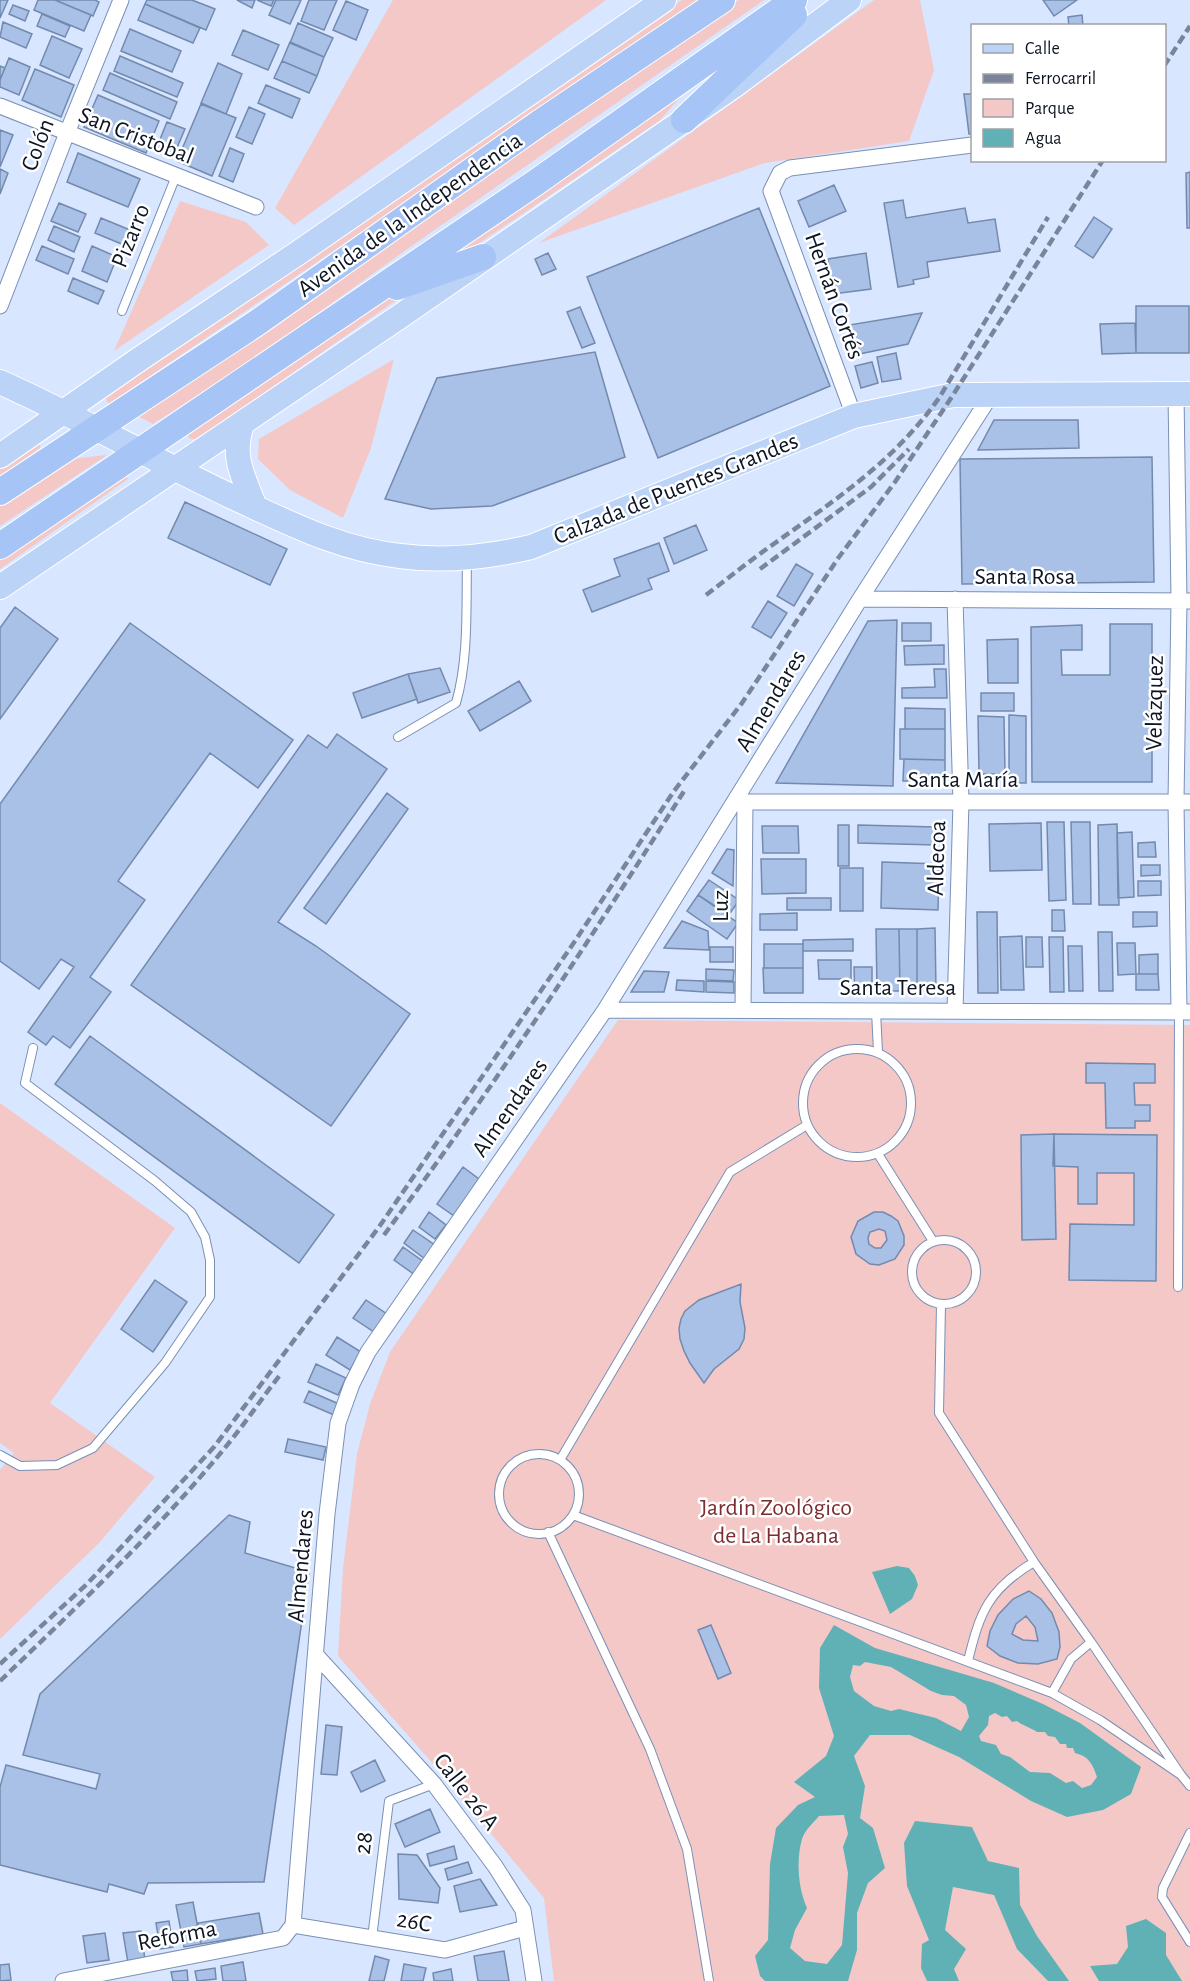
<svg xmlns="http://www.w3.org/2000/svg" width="1190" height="1981" viewBox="0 0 1190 1981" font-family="'Alegreya Sans',sans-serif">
  <rect width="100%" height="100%" fill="#d8e6ff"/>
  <path fill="#f4c8c7" d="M393,0H606L294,225L275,208Z
    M682,0H701L109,404L102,394Z
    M739,0H764L410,247L264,352L153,424L134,414L623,77Z
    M874,0H920L934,70L909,141L765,163L539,243Z
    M686,91L659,121L412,289L197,440L189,438L188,431Z
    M180,201L246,222L269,245L114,351Z
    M394,359L371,448L343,518L290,490L258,459L259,439Z
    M35,441L40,444V448L0,476V465Z
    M107,455L0,526V502L61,460Z
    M123,471L128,479L0,569V556Z
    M618,1020L1190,1025V1981H554L544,1898L442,1774L338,1656L343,1568L357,1454L370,1404L390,1352Z
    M0,1103L175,1228L50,1403L155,1477L99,1543L0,1639V1470L14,1453L0,1443Z"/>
  <path fill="#60b1b6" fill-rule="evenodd" d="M897,1566L909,1568L915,1576L918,1585L912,1599L890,1614L872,1572Z
    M834,1625L875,1648L994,1683L1043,1704L1080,1723L1141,1767L1131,1794L1103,1810L1067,1817L1031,1801L959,1757L910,1735H870L854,1756L865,1786L860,1818L873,1828L885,1868L868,1883L857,1913V1950L848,1981H765L760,1976L755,1956L768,1940L770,1864L776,1828L798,1805L815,1797L794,1782L826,1756L834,1736L819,1688L820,1648ZM865,1662L891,1667L931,1691L942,1695L954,1696L966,1705L969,1717L961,1731L936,1718L899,1709L891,1711L874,1706L854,1691L850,1677L853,1665L860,1666ZM995,1713L1002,1717L1007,1716L1012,1722L1017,1721C1023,1726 1030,1727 1037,1732H1045L1048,1736L1055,1737L1060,1744H1066L1067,1748H1073L1075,1753C1089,1756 1093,1765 1097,1777L1091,1785L1082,1788L1073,1781L1066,1783L1050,1773L1030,1772L1010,1757L1001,1754L996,1745L981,1741L979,1736L988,1725L989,1716ZM844,1815L848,1834L843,1847L848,1873L842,1945L827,1964L805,1961L790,1948L795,1930L807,1908C798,1888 796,1860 802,1839C804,1831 814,1822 819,1816Z
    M915,1821L972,1827L988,1861L1019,1868L1020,1905L1037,1936L1069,1981H1048L1017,1949L994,1895L953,1887L945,1930L966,1949L954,1969L959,1981H927L921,1968L922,1944L929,1940L907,1886L904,1843Z
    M1146,1919L1166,1933V1955L1182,1981H1099L1090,1966L1117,1964L1128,1947L1126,1926Z"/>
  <path fill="#a9c0e7" stroke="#738aae" stroke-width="1.5" fill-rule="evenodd" d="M0,0H8L0,18Z
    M38,0H55L91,15L84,31L34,10Z
    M55,0H95L99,2L93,16Z
    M147,0H192L215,9L206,30L145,4Z
    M237,0H255L252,8Z
    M257,0H274L271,6Z
    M276,0H301L290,24L269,15Z
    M309,0H337L324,30L301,21Z
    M1043,0H1077L1054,16Z
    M346,1L368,10L356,40L333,30Z
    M145,4L200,28L193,43L138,20Z
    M13,5L29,11L25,21L9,14Z
    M42,14L70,26L65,37L37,26Z
    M1082,15L1083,26H1069L1068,17Z
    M3,22L32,34L26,48L0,37Z
    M298,23L333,38L324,57L290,43Z
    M130,29L181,51L172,72L121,51Z
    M243,30L279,45L268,70L232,55Z
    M52,36L82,49L69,78L40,65Z
    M290,42L324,57L317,76L282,61Z
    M120,56L183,83L177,97L114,71Z
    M9,58L30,67L19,95L0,87V80Z
    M282,61L317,76L309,93L274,78Z
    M218,63L242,74L226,114L201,103Z
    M0,66L5,68L0,80Z
    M35,69L74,85L61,117L22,100Z
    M110,73L177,102L170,119L103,90Z
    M266,85L300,99L292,118L258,103Z
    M964,94H972V134H969Z
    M98,95L159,121L146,153L84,127Z
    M201,104L236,118L212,176L177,161Z
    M249,107L265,114L252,144L236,137Z
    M167,122L185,129L173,157L156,149Z
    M0,130L13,135L0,167Z
    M230,148L244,154L233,182L219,176Z
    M78,153L140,179L128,207L67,182Z
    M0,169L8,173L0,194Z
    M1190,172V228H1187L1186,173Z
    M834,185L846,211L809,227L798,201Z
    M903,200L906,218L965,208L968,223L995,219L1000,251L927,262L929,277L913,280L914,284L898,287L884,203Z
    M59,203L86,214L78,232L51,221Z
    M759,208L830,386L658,458L587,277Z
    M1094,217L1112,229L1093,258L1075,246Z
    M101,218L130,230L124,245L95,233Z
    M54,226L80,237L74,252L48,240Z
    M42,246L74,259L68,274L36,260Z
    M92,246L117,257L107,282L82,271Z
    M548,253L556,269L542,275L535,259Z
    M866,253L871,289L833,294L828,259Z
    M73,278L104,291L98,304L68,291Z
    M1136,306H1189V353H1136Z
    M580,307L595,343L582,348L567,312Z
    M922,313L908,344L854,355L849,325Z
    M1135,323L1136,353L1102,354L1100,324Z
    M595,352L625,457L492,506L431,509L385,499L437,378Z
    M896,353L901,379L882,382L877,357Z
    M872,362L878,383L861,388L855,366Z
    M994,420H1078L1079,448L978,450Z
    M1152,457L1154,582L962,584L960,459Z
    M185,502L287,549L270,585L168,538Z
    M696,525L707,550L674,564L664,538Z
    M659,543L669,571L648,579L652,589L592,612L583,590L620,576L614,559Z
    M796,564L813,574L794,606L777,596Z
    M768,601L787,613L771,638L752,627Z
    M15,607L58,639L0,719V628Z
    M897,620L893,786L776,783L868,621Z
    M130,623L293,740L258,788L210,753L118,881L145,900L90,977L111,992L70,1048L53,1036L46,1045L28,1032L74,967L61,959L39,989L0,961V804Z
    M902,623H931V641H902Z
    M1110,624H1152V782H1032L1031,627L1082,625V650H1061L1062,675H1110Z
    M1018,639V683H988L987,640Z
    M944,645V664L905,665L904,646Z
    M440,668L450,692L418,703L408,674Z
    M934,669H946L947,698H902V688L935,687Z
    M408,674L417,699L362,718L353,693Z
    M519,681L531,701L480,731L468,711Z
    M981,693H1014V711H981Z
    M905,708L945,709V729H905Z
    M1009,715L1026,716V783H1009Z
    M978,716L1004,717L1005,774H979Z
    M900,729H945V760L900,759Z
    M337,734L387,769L278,922L316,946L410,1014L331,1126L131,985L308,735L327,748Z
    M904,759L945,760V781H903Z
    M387,793L408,809L326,924L304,908Z
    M1047,822H1064L1066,900L1049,901Z
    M1071,822H1090L1091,904H1073Z
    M1041,823L1042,870L990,871L989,824Z
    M1117,824L1119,905H1099L1098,825Z
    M838,825H849V866H838Z
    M858,825L936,827V845L858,843Z
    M762,826H798L799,853H763Z
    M1132,832L1134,897L1118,898L1117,833Z
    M1155,842L1156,857H1138V843Z
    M727,849L734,850L733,886L712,873Z
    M761,859H806V893L762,894Z
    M882,862L939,864L938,910L881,908Z
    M1141,865H1160V875L1141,876Z
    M840,868H863V911H840Z
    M709,880L739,900L729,915L698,895Z
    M1138,881H1161V895L1138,896Z
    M698,895L738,923L727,939L687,911Z
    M787,898H831V910H787Z
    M1052,910H1064L1065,931H1052Z
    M977,912H997L998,993H978Z
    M1133,912H1157V926L1133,927Z
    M797,913V930H760V914Z
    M682,921L708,931L709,950L664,948Z
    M935,928L936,991H917V929Z
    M876,929H899L900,991H877Z
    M899,929H917V991H900Z
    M1098,932H1112L1113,991H1099Z
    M1022,936L1024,990H1001L1000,937Z
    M1026,937H1042L1043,967H1026Z
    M1049,937H1063L1064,992H1050Z
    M853,939V951H803V940Z
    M1117,943H1135L1136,974L1118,975Z
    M764,944H803V968H764Z
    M1068,946H1082L1083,991H1069Z
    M710,947H733V962H710Z
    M1158,954V974H1139V955Z
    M818,960H851V979H819Z
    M854,967H872V996H855Z
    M763,968H803V993H764Z
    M706,969L734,970L733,981L706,980Z
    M644,971L669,972L664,992H631Z
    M1136,974H1158L1159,990H1136Z
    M677,980L704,981V992L676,990Z
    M706,981L734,982V993L706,992Z
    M90,1036L334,1215L299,1263L55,1084Z
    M1086,1063L1155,1064V1083H1134L1135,1105H1150V1121H1135V1128H1106L1105,1083H1086Z
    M1054,1134L1157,1135L1156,1281L1069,1280L1070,1224L1134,1225V1173H1097V1204H1078V1167L1053,1166Z
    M1054,1134L1056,1239L1022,1240L1021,1135Z
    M463,1167L479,1179L454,1216L437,1204Z
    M429,1212L446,1225L435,1239L419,1227Z
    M874,1212H883L891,1216L898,1221L904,1236V1245L895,1259L879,1265L870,1264L856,1254L851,1237L858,1221ZM879,1229L885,1231L887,1240L881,1248H875L869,1244L868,1238L870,1232Z
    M413,1230L435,1245L425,1259L404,1243Z
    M403,1247L424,1262L415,1275L394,1260Z
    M155,1280L187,1302L153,1352L121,1329Z
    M741,1284L740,1302L745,1328L744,1339L739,1349L714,1369L704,1383L690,1363L684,1351L680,1339L679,1328L681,1319L685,1311L699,1300Z
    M366,1300L387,1314L374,1332L353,1318Z
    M337,1337L361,1352L350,1370L326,1355Z
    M316,1364L346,1378L338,1395L308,1382Z
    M309,1391L339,1404L334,1415L304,1402Z
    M288,1439L326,1447L323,1460L285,1452Z
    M229,1515L250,1522L245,1553L309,1572L264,1882L148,1883L144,1894L109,1884L107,1892L0,1865V1787L6,1765L96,1789L100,1774L23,1755L40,1694Z
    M1029,1591L1041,1599L1052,1613L1059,1632L1060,1647L1057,1659L1038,1664L1018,1663L1000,1656L987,1646L990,1631L998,1615L1013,1599ZM1026,1616L1035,1627L1038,1641L1023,1640L1012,1634L1016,1624Z
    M711,1625L731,1673L718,1679L698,1630Z
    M326,1725L342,1727L337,1775L321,1774Z
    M375,1760L385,1781L361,1792L351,1772Z
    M430,1809L440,1832L405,1847L395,1824Z
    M454,1846L457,1859L430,1866L427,1854Z
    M398,1854L417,1855L440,1888L438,1903L399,1899Z
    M468,1862L472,1873L448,1880L445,1869Z
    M480,1879L497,1905L460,1912L454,1886Z
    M193,1902L201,1944L184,1947L176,1905Z
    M259,1913L263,1934L201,1944L198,1923Z
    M169,1921L173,1947L160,1949L156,1923Z
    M141,1931L145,1960L128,1963L123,1933Z
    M105,1933L109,1960L87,1963L83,1936Z
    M504,1951L509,1981H478L474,1956Z
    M375,1956L389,1960L384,1981H369Z
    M243,1962L246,1981H223L221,1966Z
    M9,1964L11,1980L0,1981V1965Z
    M404,1964L426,1968L423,1981H401Z
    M215,1968L216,1979L197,1981L195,1971Z
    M451,1969L453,1981H434L433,1973Z
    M187,1970L188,1981H173L171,1972Z"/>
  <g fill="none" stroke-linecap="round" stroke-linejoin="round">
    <defs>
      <path id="service" d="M122,311L176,176
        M398,737L456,703C469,658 466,606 467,559
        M876,1011L878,1052
        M803 1103a54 54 0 1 1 108 0a54 54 0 1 1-108 0Z
        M878,1154L933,1241
        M912 1272a32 32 0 1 1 64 0a32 32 0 1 1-64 0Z
        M1178,1287L1179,1012
        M499 1494a40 40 0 1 1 80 0a40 40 0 1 1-80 0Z
        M0,1455L20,1466L57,1465L93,1448L165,1363L210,1297V1260L205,1237L191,1212L155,1181L25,1083L33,1048
        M560,1460L730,1172L807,1125
        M573,1515L1052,1693L1100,1720L1181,1775L1091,1642L1034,1562L939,1413L941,1304
        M548,1532L650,1749L687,1849L709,1981
        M968,1661C980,1611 989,1589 1034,1562
        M1052,1693L1071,1659L1091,1642
        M1181,1775L1190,1786
        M1190,1833L1163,1888L1162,1897L1190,1942
        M372,1938L389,1801L434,1784"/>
      <path id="minor" d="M0,106L256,207
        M0,306L67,133L121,0
        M1176,394L1179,600L1176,802L1179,1012
        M854,416L771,191L780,173L790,168L972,145
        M860,599L1190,601
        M736,802H1190
        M605,1010L1190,1012
        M743,1010L745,802
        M955,1011L961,802L955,599
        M316,1655L434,1784L495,1866L523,1910L534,1981
        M293,1925L327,1514L338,1423L352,1384L368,1352L605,1010L860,599L991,395
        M293,1925L445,1950L525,1928
        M63,1981L283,1938L293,1925"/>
      <path id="primary" d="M0,382C82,419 160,463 241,501C293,525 343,550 400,556C444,562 488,557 531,547L854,416L953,395L1190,394
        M242,424C231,457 243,476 255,507
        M0,456L141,358L298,253L664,0
        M0,587L399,317L735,85L849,0"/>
      <path id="trunk" d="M684,120L794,15
        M397,287L483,257
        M0,492L258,322L538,124L722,0
        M0,546L535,183L794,0"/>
    </defs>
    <use href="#service" stroke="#7a90b5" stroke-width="10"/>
    <use href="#minor" stroke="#7a90b5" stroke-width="17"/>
    <use href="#primary" stroke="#fff" stroke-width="26"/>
    <use href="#trunk" stroke="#fff" stroke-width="28"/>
    <use href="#service" stroke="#fff" stroke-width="8"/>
    <use href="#minor" stroke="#fff" stroke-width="15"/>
    <use href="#primary" stroke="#bcd3f8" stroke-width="24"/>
    <use href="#trunk" stroke="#a6c4f6" stroke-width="26"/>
    <path stroke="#7a8599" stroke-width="4.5" stroke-dasharray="9 4.5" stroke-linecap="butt" d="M1164,66L1190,26
      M760,569L871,487L909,449
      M706,595C727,579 747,563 768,548C832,502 893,463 939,398L1048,217
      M384,1235C491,1091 590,940 686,788
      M0,1664L87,1584L214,1447L379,1227L575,941L674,791L742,703L839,557L895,482L953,395L1103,160
      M0,1681C79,1605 159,1529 228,1444C246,1422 262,1398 280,1375"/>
  </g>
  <g text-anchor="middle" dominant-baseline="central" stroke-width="5" stroke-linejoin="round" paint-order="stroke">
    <g font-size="24" fill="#0d1523" stroke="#fff">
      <text transform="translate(136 136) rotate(21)">San Cristobal</text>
      <text transform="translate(38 145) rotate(-69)">Colón</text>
      <text transform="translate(410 215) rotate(-35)">Avenida de la Independencia</text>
      <text transform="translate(131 236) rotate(-68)">Pizarro</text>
      <text transform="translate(834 296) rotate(70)">Hernán Cortés</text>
      <text transform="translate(676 489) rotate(-22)">Calzada de Puentes Grandes</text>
      <text x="1025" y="577">Santa Rosa</text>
      <text transform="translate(771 701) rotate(-59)">Almendares</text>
      <text transform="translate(1155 703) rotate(-89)">Velázquez</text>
      <text x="963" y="780">Santa María</text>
      <text transform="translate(937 858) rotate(-88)">Aldecoa</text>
      <text transform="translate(721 906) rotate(-90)">Luz</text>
      <text x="898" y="988">Santa Teresa</text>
      <text transform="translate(510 1108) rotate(-55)">Almendares</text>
      <text transform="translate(301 1566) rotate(-85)">Almendares</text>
      <text transform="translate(466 1792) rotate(52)">Calle 26 A</text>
      <text transform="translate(364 1843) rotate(-83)">28</text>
      <text transform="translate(414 1922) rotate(10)">26C</text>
      <text transform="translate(177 1936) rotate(-11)">Reforma</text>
    </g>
    <g font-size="24" fill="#7b2c30" stroke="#fff">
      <text x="776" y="1508">Jardín Zoológico<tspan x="776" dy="28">de La Habana</tspan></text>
    </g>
  </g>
  <rect x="971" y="24" width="195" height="138" fill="#ffffff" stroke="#9ea1a7" stroke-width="1.5"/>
  <rect x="983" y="44" width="30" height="9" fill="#bcd3f8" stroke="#9ea1a7" stroke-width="1.5"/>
  <text x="1025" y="54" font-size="18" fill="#0d1523">Calle</text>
  <rect x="983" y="74" width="30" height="9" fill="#7a8599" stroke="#9ea1a7" stroke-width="1.5"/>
  <text x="1025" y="84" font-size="18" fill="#0d1523">Ferrocarril</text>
  <rect x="983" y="99" width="30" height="18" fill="#f4c8c7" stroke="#9ea1a7" stroke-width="1.5"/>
  <text x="1025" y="114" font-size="18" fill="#0d1523">Parque</text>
  <rect x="983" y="129" width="30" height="18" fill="#60b1b6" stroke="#9ea1a7" stroke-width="1.5"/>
  <text x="1025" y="144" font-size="18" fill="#0d1523">Agua</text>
</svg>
